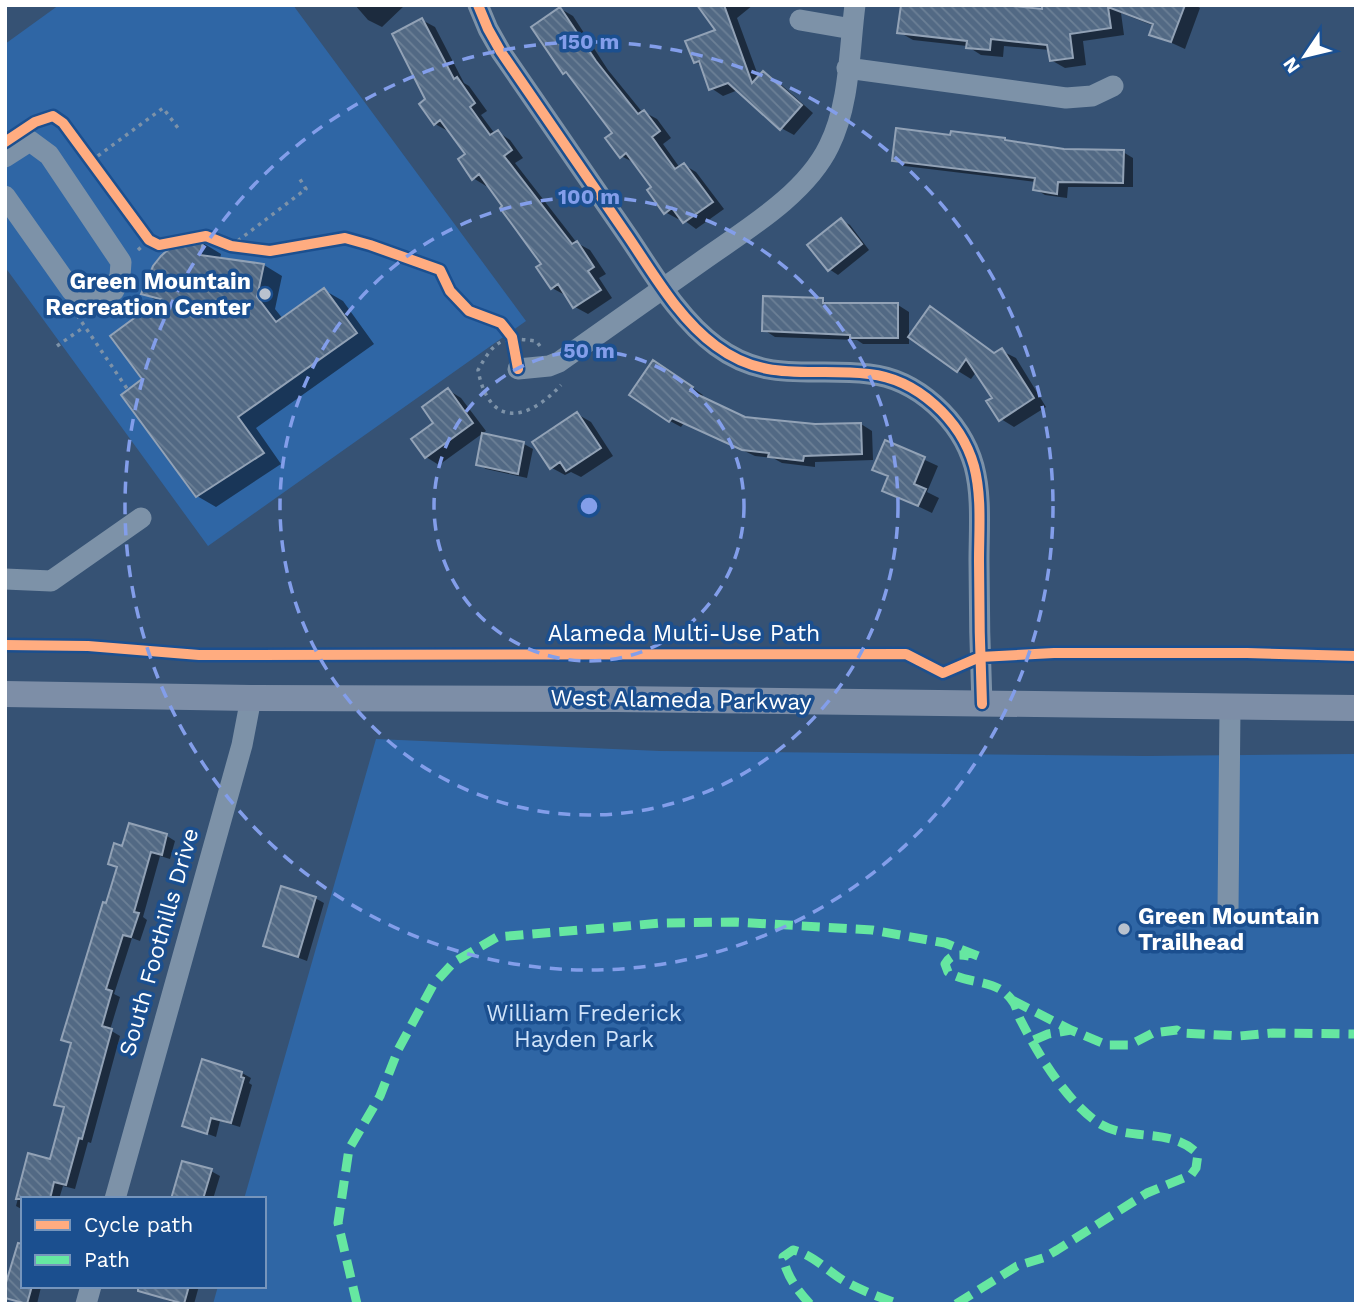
<svg xmlns="http://www.w3.org/2000/svg" width="1361" height="1309" viewBox="0 0 1361 1309" font-family="'Work Sans',sans-serif">
  <defs>
    <pattern id="building-back-hatch" width="6" height="6" patternUnits="userSpaceOnUse" patternTransform="scale(1.75)"><rect width="6" height="6" fill="#526984"/><path d="M-1 5l2 2M0 0l6 6M5-1l2 2" fill="none" stroke="#6c8096"/></pattern>
  </defs>
  <rect width="100%" height="100%" fill="#365274"/>
  <path fill="#2f66a5" d="M59,5H293L526,321L208,546L5,267V44Z
    M376,739L660,751L1146,756L1356,754V1304H213L218,1286H264V1199H244Z"/>
  <path fill="#0007" d="M355,5H405L382,27L368,20Z
    M699,5H753L737,18L759,78L764,73L776,80L813,113L794,135L781,128L738,90L723,96L711,88L703,66L695,62L718,31Z
    M1044,5H1195L1200,8L1185,49L1152,34L1154,26L1121,13L1124,35L1083,41L1086,65L1065,68L1051,60L1050,50L1004,46L1003,57L981,55L967,46L913,40L899,32L1044,11Z
    M561,9L573,16L608,70L643,113L644,112L657,119L671,138L663,144L680,168L684,165L696,172L724,209L696,229L681,218L678,219L665,212L653,187L635,163L621,156L614,134L572,77L564,73Z
    M422,20L435,27L464,83L469,86L487,111L481,115L495,134L498,132L510,140L523,158L515,163L577,243L590,250L606,274L599,278L612,298L588,314L575,307L565,295L552,288L544,264L488,184L486,186L473,178L467,154L449,130L448,131L435,124L427,100Z
    M1010,143L1063,151L1123,152L1133,158V187H1068L1067,198L1045,195L1035,189L1036,182L904,166L894,160Z
    M841,220L850,225L869,250L838,275L829,269Z
    M203,243L221,254L220,259L264,265L282,276L275,309L283,319L324,290L343,301L374,344L256,428L281,464L216,507L197,496L144,379L159,302L143,293L180,246Z
    M822,300L831,305H898L909,312V344H863L857,340L775,337L764,330Z
    M944,316L996,354L1002,351L1016,358L1046,407L1014,427L1001,419L994,399L977,371L971,379L958,371Z
    M665,369L703,395L701,398L745,418L815,426L861,424L872,431L873,460L815,462V467L782,463L773,458L755,456L684,423L681,427L670,421Z
    M448,390L461,398L486,431L439,465L426,457Z
    M577,414L591,422L613,456L581,477L571,472L565,475L552,468Z
    M484,435L524,444L533,449L527,478L486,469L478,464Z
    M886,442L938,466L927,492L939,498L932,513L884,490L889,477L874,469Z
    M130,825L167,836L175,841L170,859L160,856L143,917L147,920L140,941L132,938L114,994L120,997L110,1030L120,1036L91,1143L88,1142L75,1189L63,1186L59,1199H23V1210L16,1206L29,1155L51,1161L65,1109L56,1104L72,1045L63,1039L118,868L110,863L124,848Z
    M315,898L324,903L307,961L265,945Z
    M203,1062L242,1073L251,1078L249,1083L252,1085L240,1127L220,1121L216,1137L184,1125Z
    M211,1171L220,1176L213,1199H173Z
    M23,1234V1286H49L48,1289L41,1287L37,1304H23L5,1296Z
    M160,1286H199L194,1304H178L166,1300L157,1295Z"/>
  <path fill="url(#building-back-hatch)" stroke="#92a2b6" stroke-width="2" d="M697,5H724L752,83L763,71L802,105L780,130L728,83L709,90L699,61L694,63L685,41L715,30Z
    M901,5H1003L1042,9V5H1185L1171,42L1149,35L1153,24L1108,7L1111,28L1070,34L1073,58L1050,61L1047,45L991,39L990,50L966,48L967,41L897,33Z
    M560,7L596,61L638,114L644,110L660,131L652,137L675,169L684,163L713,202L683,223L672,208L664,214L647,190L651,187L626,153L620,158L605,138L612,133L566,72L563,74L531,27Z
    M422,18L454,79L457,77L475,103L470,107L490,135L498,130L512,150L504,156L572,244L577,241L594,267L588,271L601,290L573,308L558,284L551,289L536,267L541,264L500,208L502,206L479,174L472,180L458,159L465,154L440,120L434,125L419,104L425,99L392,34Z
    M896,128L950,135L951,131L1005,138V140L1064,149L1124,150L1123,183L1058,182L1057,194L1033,190L1035,178L892,161Z
    M841,218L862,244L828,271L807,245Z
    M203,242L200,255L264,264L257,297L276,322L324,288L357,333L238,417L264,453L196,497L121,395L142,379L110,336L160,299L141,294L153,266L161,256L170,248L179,245Z
    M763,296L823,298V303H898V338H850V335L762,331Z
    M930,306L994,353L1002,348L1034,398L999,421L986,401L992,398L966,359L957,372L908,337Z
    M653,360L693,387L690,391L745,417L815,424L861,423L862,454L804,456L803,461L768,457L769,453L742,450L672,418L669,422L629,395Z
    M448,388L473,423L425,458L411,439L433,423L422,407Z
    M577,412L601,448L566,471L560,462L550,469L532,442Z
    M482,433L524,442L518,474L476,465Z
    M885,440L925,457L914,484L926,489L918,506L882,491L888,476L872,470Z
    M129,823L167,834L162,855L151,852L134,912L139,913L131,937L123,935L106,989L112,991L102,1026L112,1029L82,1139L79,1138L66,1185L54,1182L50,1199H16L28,1153L50,1159L64,1107L54,1105L71,1043L61,1040L103,902L106,903L117,867L108,864L114,843L122,846Z
    M281,886L316,897L298,957L263,946Z
    M202,1059L242,1072L241,1077L244,1078L231,1123L211,1118L207,1134L182,1126Z
    M182,1161L212,1169L203,1199H171Z
    M18,1243L23,1244V1286H32L27,1304L5,1298V1286Z
    M138,1286H189L184,1304L138,1291Z"/>
  <g fill="none" stroke-linecap="round" stroke-linejoin="round">
    <path stroke="#7d92a8" stroke-width="3.5" stroke-dasharray="3.5 5" stroke-linecap="butt" d="M91,161L163,108L178,128
      M231,246L306,189L298,176
      M138,250L149,240
      M77,315L128,390
      M57,346L84,327
      M540,346L536,341C501,336 495,340 478,370C489,428 527,422 561,385"/>
    <path stroke="#7d92a8" stroke-width="21" d="M478,5L488,29L501,52C543,113 585,174 627,235C653,273 678,318 716,346C767,384 812,367 869,374C917,379 961,420 974,466C982,496 979,530 979,561C979,609 980,656 982,704
      M800,20L852,29
      M847,68L1066,98L1092,96L1113,86
      M5,157L30,141L49,155L121,262L120,276L114,290L83,295L72,291L5,196
      M518,369L549,366L559,362C606,329 652,296 699,263C742,232 805,196 829,146C850,104 849,51 855,5
      M5,579L51,581L141,518
      M1228,910L1230,708
      M115,1199L242,745L251,698
      M86,1304L91,1286"/>
    <path stroke="#7d8ea7" stroke-width="26" d="M5,694L251,698L615,699L1356,708"/>
    <path stroke="#66e7a1" stroke-width="9" stroke-dasharray="18 9" stroke-linecap="butt" d="M1012,1000L1071,1030L1107,1045H1130L1153,1033L1177,1030L1181,1033L1239,1036L1273,1033L1356,1034
      M1034,1040L1048,1034L1071,1030
      M357,1304L338,1223L349,1149L380,1096L398,1050L433,985L454,962L497,937L662,923L736,922L872,930L945,943L983,958
      M810,1304C797,1290 786,1275 783,1257L793,1250C814,1255 828,1272 846,1282C863,1291 881,1298 899,1304
      M956,1304L1017,1266L1043,1258L1057,1250L1147,1193L1191,1175L1196,1168L1198,1154C1171,1126 1127,1143 1097,1122C1064,1098 1038,1054 1020,1019C1017,1012 1016,1004 1011,999C995,978 968,985 948,972L945,964C951,954 958,954 969,956"/>
    <defs>
      <path id="cycleway" d="M478,5L488,29L501,52C543,113 585,174 627,235C653,273 678,318 716,346C767,384 812,367 869,374C917,379 961,420 974,466C982,496 979,530 979,561C979,609 980,656 982,704
        M5,142L35,122L53,116L63,123L149,240L159,245L206,236L231,246L270,251L345,238L370,245L440,270L450,291L469,311L501,323L512,337L518,369
        M5,645L88,646L199,655L906,654L943,673L980,657L1054,653H1247L1356,656"/>
    </defs>
    <use href="#cycleway" stroke="#1b4f8f" stroke-width="15"/>
    <use href="#cycleway" stroke="#ffac80" stroke-width="10"/>
  </g>
  <g fill="none" stroke="#839eea" stroke-width="3.5" stroke-dasharray="12 9">
    <circle cx="589" cy="506" r="155"/>
    <circle cx="589" cy="506" r="309"/>
    <circle cx="589" cy="506" r="464"/>
  </g>
  <g fill="#b9c2ce" stroke="#1b4f8f" stroke-width="2.5">
    <circle cx="265" cy="294" r="7"/>
    <circle cx="1124" cy="929" r="7"/>
  </g>
  <g text-anchor="middle" dominant-baseline="central" stroke-width="7" stroke-linejoin="round" paint-order="stroke">
    <g font-size="23" font-weight="bold" fill="#fff" stroke="#1b4f8f" text-anchor="end">
      <text x="251" y="281">Green Mountain<tspan x="251" dy="26">Recreation Center</tspan></text>
      <text x="1138" y="916" text-anchor="start">Green Mountain<tspan x="1138" dy="26">Trailhead</tspan></text>
    </g>
    <g font-size="23" fill="#fff" stroke="#1b4f8f">
      <text x="684" y="633">Alameda Multi-Use Path</text>
      <text transform="translate(681 700) rotate(1)">West Alameda Parkway</text>
      <text transform="translate(159 942) rotate(-74)">South Foothills Drive</text>
    </g>
    <g font-size="23" fill="#cfe3fa" stroke="#1b4f8f">
      <text x="584" y="1013">William Frederick<tspan x="584" dy="26">Hayden Park</tspan></text>
    </g>
  </g>
  <circle cx="589" cy="506" r="10" fill="#839eea" stroke="#1b4f8f" stroke-width="3.5"/>
  <g font-size="21" text-anchor="middle" font-weight="bold" fill="#839eea" stroke="#1b4f8f" stroke-width="7" stroke-linejoin="round" paint-order="stroke">
    <text x="589" y="49">150 m</text>
    <text x="589" y="204">100 m</text>
    <text x="589" y="358">50 m</text>
  </g>
  <rect width="1361" height="1309" fill="none" stroke="#ffffff" stroke-width="14"/>
  <rect x="21" y="1197" width="245" height="91" fill="#1b4f8f" stroke="#7695bc" stroke-width="2"/>
  <rect x="35" y="1220" width="35" height="10" fill="#ffac80" stroke="#7695bc" stroke-width="2"/>
  <text x="84" y="1232" font-size="21" fill="#ffffff">Cycle path</text>
  <rect x="35" y="1255" width="35" height="10" fill="#66e7a1" stroke="#7695bc" stroke-width="2"/>
  <text x="84" y="1267" font-size="21" fill="#ffffff">Path</text>
  <g transform="translate(1305 56) rotate(235)" stroke="#1b4f8f" stroke-width="5" paint-order="stroke">
  <path d="M0-5L12 26L0 18L-12 26Z" fill="#ffffff"/>
  <text y="-10" font-size="19" font-weight="bold" text-anchor="middle" fill="#ffffff">N</text>
  </g>
</svg>
